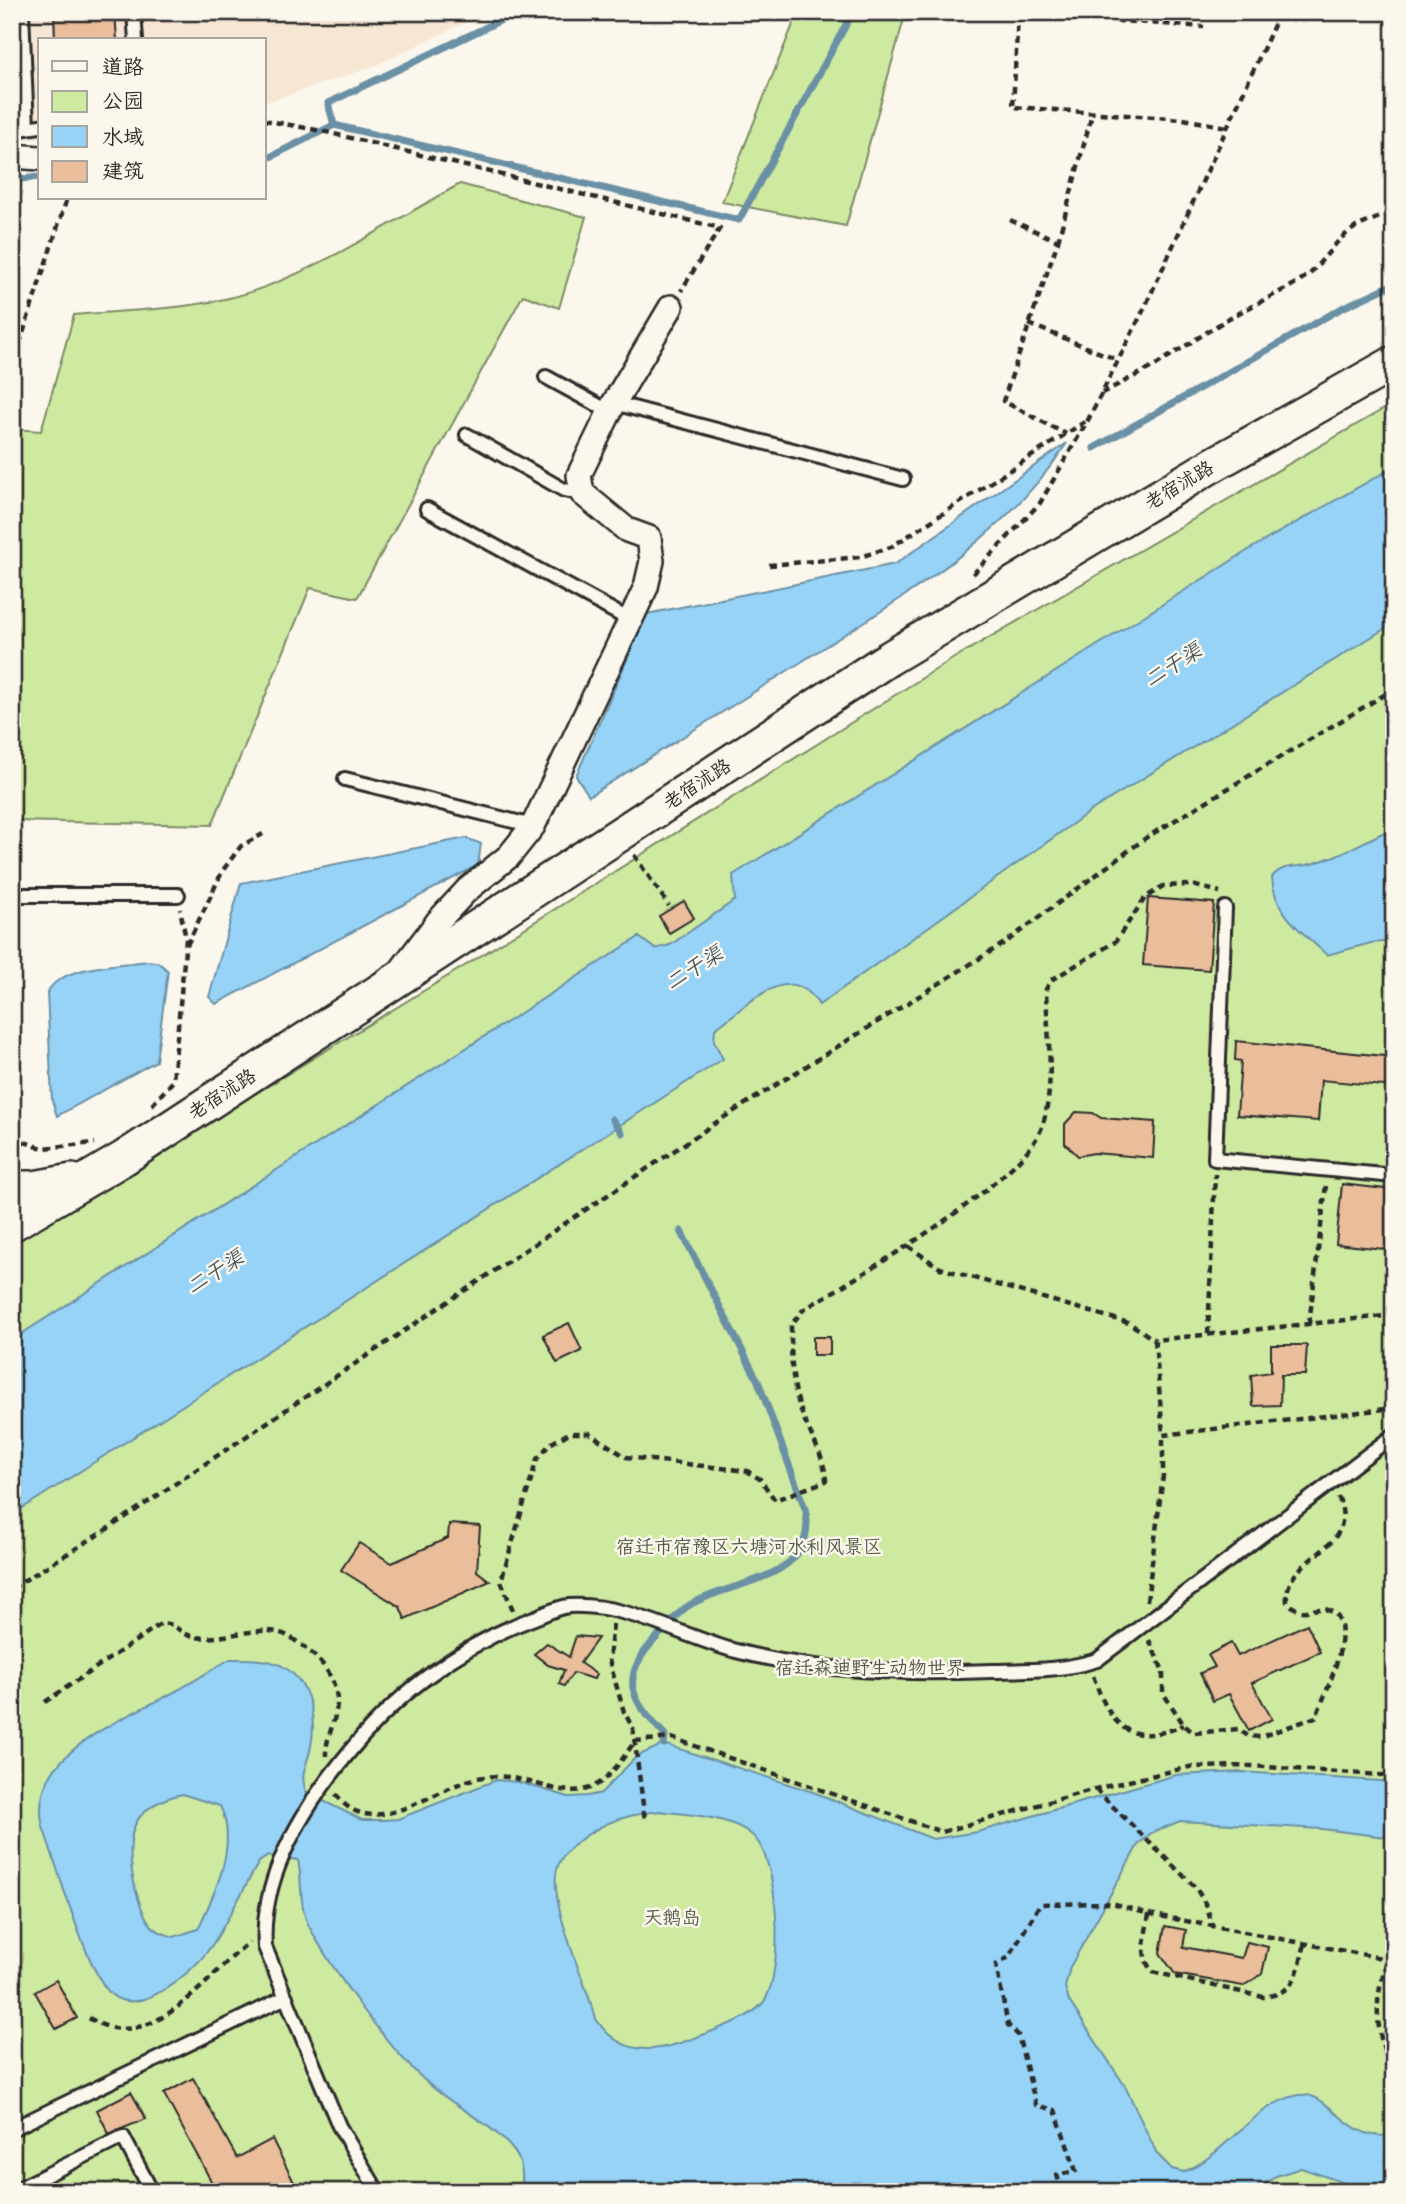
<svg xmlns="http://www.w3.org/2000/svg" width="1406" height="2204" viewBox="0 0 1406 2204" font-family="'Shantell Sans','LXGW WenKai TC',sans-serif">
  <rect width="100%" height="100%" fill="#fbf7ec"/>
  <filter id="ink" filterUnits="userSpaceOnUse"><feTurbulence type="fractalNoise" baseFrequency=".0143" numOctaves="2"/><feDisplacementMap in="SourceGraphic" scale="14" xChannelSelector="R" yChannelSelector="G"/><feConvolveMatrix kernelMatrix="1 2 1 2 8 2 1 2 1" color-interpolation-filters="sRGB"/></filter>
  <g filter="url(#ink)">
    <path fill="#f6e6d4" d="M12,12H488L372,67L264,103V40H40V138L12,142Z"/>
    <path fill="#cee9a0" stroke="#7c8a66" stroke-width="2" d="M798,12H906L846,226L722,202Z
      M460,184L586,217L559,308L523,295L357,598L310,588L212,825L12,821V429L41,431L74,315C127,310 185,310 237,296C309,277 394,220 460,184Z
      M1394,403V2192H12V1242L466,965L954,658Z"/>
    <path fill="#96d3f7" stroke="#6b90a5" stroke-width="2" fill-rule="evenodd" d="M1067,443C1005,539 903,597 809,657C736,704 662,750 589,796L576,776L647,614L895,564Z
      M1394,467V623L1092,810L819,1005C790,957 747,1006 715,1029L714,1041L723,1059L12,1515V1340L639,937L655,949L670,945L735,900L733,875L744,868L1255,546Z
      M1394,828V941L1371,943L1327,955C1303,933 1273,912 1272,877C1282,865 1293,867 1307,865C1338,858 1365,840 1394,828Z
      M466,838L481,844L478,865L216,1004L209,997L241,883Z
      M149,961L159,963L168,971L156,1061L57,1116L52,1100L47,993C60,965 120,965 149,961Z
      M230,1659C246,1659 269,1658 284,1667C312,1684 317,1722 310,1751C306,1767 299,1776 307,1793L362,1820H382L398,1819L496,1780L518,1782L569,1797L588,1796L601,1793L637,1756L664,1744L813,1792L933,1839L977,1832L1176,1775L1241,1772L1394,1782V1838L1322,1829L1180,1821L1151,1833L1138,1845L1070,1967L1065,1987L1069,2001L1125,2086L1157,2154L1172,2169L1183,2172C1226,2156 1253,2103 1299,2095C1331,2090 1347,2146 1394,2134V2192L1359,2188L1301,2168L1276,2176L1254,2192H522C523,2178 523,2162 514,2151C492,2123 456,2108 430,2085C391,2052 334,1973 310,1928C298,1907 303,1882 298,1860L268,1856L259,1862C243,1889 229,1919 212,1945C195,1971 140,2018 112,1995C87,1974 56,1862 43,1827C26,1757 114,1723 165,1697C187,1686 208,1672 230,1659ZM182,1794L220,1806C239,1844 215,1893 198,1929L174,1937C165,1934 157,1932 151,1925C134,1904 123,1845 137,1821C147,1805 165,1798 182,1794ZM660,1811C688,1815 730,1816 752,1835C780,1858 785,1978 762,2004C750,2017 730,2024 715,2030C672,2047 627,2067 596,2019C586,1983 548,1903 557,1869C561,1854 573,1846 584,1837C607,1820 632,1814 660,1811Z"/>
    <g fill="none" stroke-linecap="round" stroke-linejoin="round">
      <path stroke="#6b90a5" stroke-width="7" d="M334,125L328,103L518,12
        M264,160L334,125L739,220L853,12
        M12,180L40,177
        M1094,448L1342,308L1394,284
        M612,1119L622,1133
        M664,1744L665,1735C629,1698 618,1678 658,1636C667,1627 677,1613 688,1606C730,1579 817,1583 806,1511L758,1381L681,1231"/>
    </g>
    <path fill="#ebbe9b" stroke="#2b2b2b" stroke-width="2" d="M54,12H115L117,40H55Z
      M1148,898L1214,903L1209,970L1143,965Z
      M684,901L694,918L669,933L659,916Z
      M1236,1041L1394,1057V1087L1321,1080L1318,1121L1237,1115L1241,1061L1235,1060Z
      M1076,1112L1093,1113L1101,1118L1155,1122L1153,1158L1094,1153L1078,1156L1065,1143V1124Z
      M1342,1184L1394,1190V1250L1336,1244Z
      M569,1323L582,1351L557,1363L543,1335Z
      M813,1337H830V1355H813Z
      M1271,1345H1307L1305,1375H1281L1280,1405L1253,1406L1251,1375L1271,1372Z
      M449,1524L480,1526L477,1571L490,1581L405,1619L400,1607L341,1570L359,1543L392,1563L448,1538Z
      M1307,1624L1320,1652L1252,1683L1272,1719L1249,1731L1229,1694L1213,1701L1200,1673L1215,1667L1208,1655L1231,1643L1238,1656Z
      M576,1636L598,1638L580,1663L596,1674L594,1679L573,1673L564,1686L559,1684L564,1670L548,1665L534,1654L547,1643L569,1657Z
      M1165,1926L1186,1930L1183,1947L1242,1958L1247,1942L1268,1947L1262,1974L1243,1986L1175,1974L1160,1953Z
      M56,1980L77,2018L56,2029L35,1992Z
      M193,2078L237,2158L272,2139L299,2192H217L164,2094Z
      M131,2092L146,2119L109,2134L97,2110Z"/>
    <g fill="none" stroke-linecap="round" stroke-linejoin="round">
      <defs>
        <path id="lane" d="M22,12L27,128
          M134,12L136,40
          M12,130L40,126
          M546,377L610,412
          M614,403L903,479
          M467,435L564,490L582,493
          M427,509L630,620
          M345,779L533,826
          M12,895H178
          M1225,908L1215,1159L1394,1176
          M12,2129L286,1997
          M12,2192L123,2137L152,2192
          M378,2192L339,2126L265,1947C260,1879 301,1812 342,1761C392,1697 458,1646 534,1618C545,1614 558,1607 569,1606C627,1603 681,1636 736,1651C820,1673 906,1674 992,1671C1028,1670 1063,1671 1097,1660L1394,1435"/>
        <path id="street" d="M12,156L40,158
          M402,969L439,920L467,890L509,856L533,826L646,587L652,561L649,538L627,530L582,493L579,475L614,403L671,307"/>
        <path id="secondary" d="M12,1188H34L72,1181
          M12,1224L124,1158L888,659L1209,467L1394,363"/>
      </defs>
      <use href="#lane" stroke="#2b2b2b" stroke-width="18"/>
      <use href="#street" stroke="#2b2b2b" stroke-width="28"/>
      <use href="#secondary" stroke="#2b2b2b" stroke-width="38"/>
      <path stroke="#2b2b2b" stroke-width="4.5" stroke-dasharray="7 5" stroke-linecap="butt" d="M996,12L1204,27
        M1018,14L1013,107L1183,119L1227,127
        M264,120L322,131L720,228L681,291
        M1010,220L1058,241L1003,401L1066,434
        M1058,241L1092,114
        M1029,324L1118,360
        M12,367L67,198
        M1102,393L1156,365L1229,318L1291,286L1310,274L1341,238L1356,227L1394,211
        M769,565L860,557L891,547L1086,421
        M973,574L1040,503L1088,420L1145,307L1280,12
        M634,855L669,906
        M187,945L223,870L241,846L263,834
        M152,1105L173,1081L186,939L180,909
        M12,1138L43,1148L95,1143
        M908,1246L940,1268L1129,1323L1155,1340
        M1394,1315L1155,1340L1163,1435L1394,1408
        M1309,1324L1326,1185
        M1208,1334L1215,1174
        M12,1588L109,1528L726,1116L1006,942L1147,837L1394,689
        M1147,1601L1163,1476V1435
        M513,1610L501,1581L537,1459L550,1444L569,1433H589L626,1457L747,1471L760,1479L775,1500L826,1481C825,1455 808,1433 800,1408C791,1380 791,1354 791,1325L803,1310C857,1277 1022,1183 1042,1127C1056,1084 1047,1033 1046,989L1051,980L1115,942L1145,898L1163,886L1192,885L1220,892
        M613,1624L609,1660L624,1712L633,1728L645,1820
        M1149,1640L1163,1671V1693L1184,1725L1194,1733L1238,1729L1248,1736L1260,1737L1316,1717C1323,1697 1362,1620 1328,1610C1311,1605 1306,1620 1287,1602C1283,1553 1362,1553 1338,1496
        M1093,1676C1111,1727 1129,1748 1184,1725
        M45,1702L162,1623L174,1625C198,1653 243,1625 277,1632C288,1634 302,1645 310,1652C322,1661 333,1677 336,1692C341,1715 325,1735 326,1756
        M1095,1789L1196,1888L1206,1905L1213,1927
        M336,1794C368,1842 429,1793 467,1781C516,1764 549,1799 587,1789C608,1783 623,1758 635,1741L672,1738L942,1832L1095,1789L1189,1767L1252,1766L1394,1776
        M1149,1914C1146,1935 1138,1956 1153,1972L1263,1997C1297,1993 1297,1973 1305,1944
        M89,2018C151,2058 206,1977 249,1942
        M1393,2074C1372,2024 1373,1994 1394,1944
        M1062,2192L1057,2175L1076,2171L1055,2110L1036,2105L1018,2035L1008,2025L996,1965L1009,1957L1040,1904L1112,1903L1149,1914L1387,1959"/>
      <use href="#lane" stroke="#fbf7ec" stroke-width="12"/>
      <use href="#street" stroke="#fbf7ec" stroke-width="23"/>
      <use href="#secondary" stroke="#fbf7ec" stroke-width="33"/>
    </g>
  </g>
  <g text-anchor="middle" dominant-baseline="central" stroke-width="5" stroke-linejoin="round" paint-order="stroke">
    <g font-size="19" fill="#2b2b2b" stroke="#fbf7ec">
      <text transform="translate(1179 485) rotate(-31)">老宿沭路</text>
      <text transform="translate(697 784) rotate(-33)">老宿沭路</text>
      <text transform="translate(222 1094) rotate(-33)">老宿沭路</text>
    </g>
    <g font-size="19" fill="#545a48" stroke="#fbf7ec">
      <text x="749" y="1546">宿迁市宿豫区六塘河水利风景区</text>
      <text x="870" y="1667">宿迁森迪野生动物世界</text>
      <text x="672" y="1917">天鹅岛</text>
    </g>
    <g font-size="21" font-style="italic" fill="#46555e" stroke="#fbf7ec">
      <text transform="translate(1173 665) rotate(-32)">二干渠</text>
      <text transform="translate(694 968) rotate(-32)">二干渠</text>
      <text transform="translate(215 1272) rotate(-32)">二干渠</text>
    </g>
  </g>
  <rect width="1406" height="2204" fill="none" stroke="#fbf7ec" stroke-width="42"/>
  <rect x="21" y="21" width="1364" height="2162" fill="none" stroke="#2b2b2b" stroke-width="2.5" filter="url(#ink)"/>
  <rect x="38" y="38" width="228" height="161" fill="#fbf7ec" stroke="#a8a59f" stroke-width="2"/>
  <rect x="52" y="61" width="35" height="10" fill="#fbf7ec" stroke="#a8a59f" stroke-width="2"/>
  <text x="102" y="74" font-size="21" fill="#2b2b2b">道路</text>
  <rect x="52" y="91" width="35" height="21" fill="#cee9a0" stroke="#a8a59f" stroke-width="2"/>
  <text x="102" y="108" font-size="21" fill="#2b2b2b">公园</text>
  <rect x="52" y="126" width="35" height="21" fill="#96d3f7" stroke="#a8a59f" stroke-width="2"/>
  <text x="102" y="144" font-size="21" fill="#2b2b2b">水域</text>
  <rect x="52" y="161" width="35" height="21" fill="#ebbe9b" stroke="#a8a59f" stroke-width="2"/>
  <text x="102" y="178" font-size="21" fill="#2b2b2b">建筑</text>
</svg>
